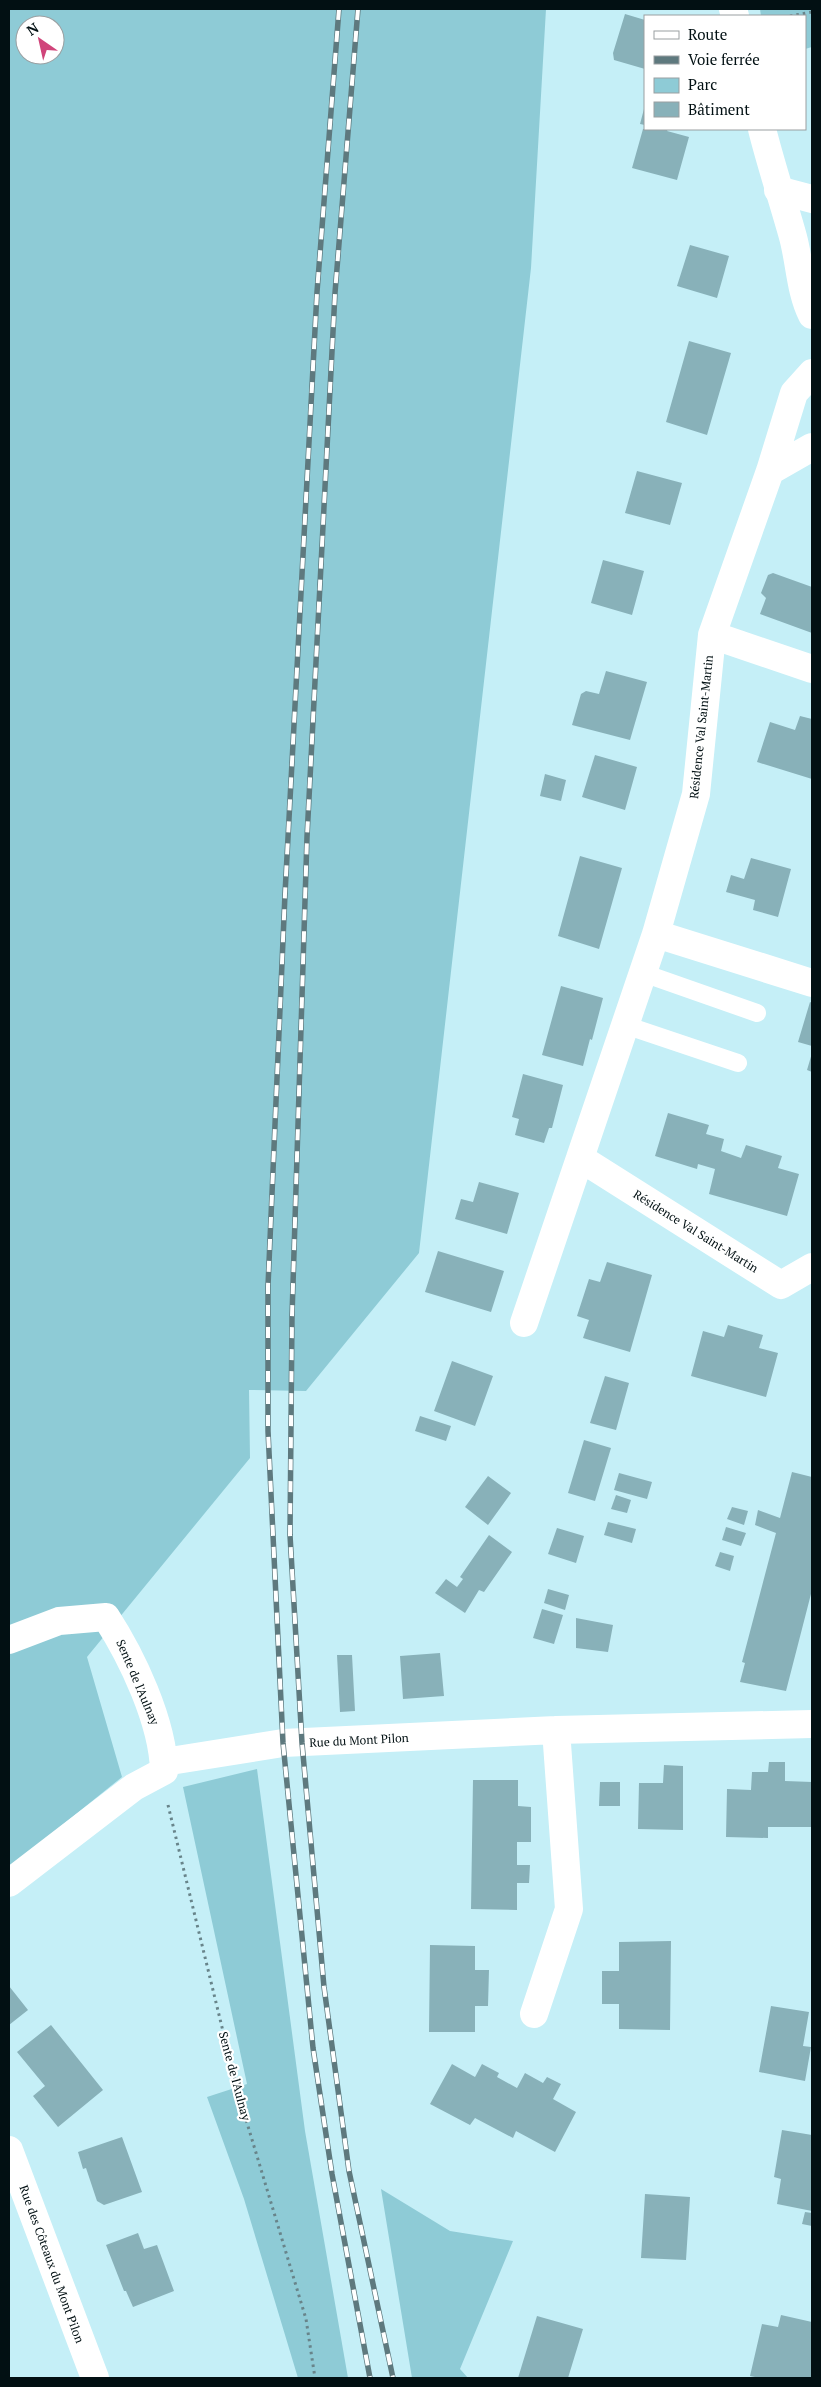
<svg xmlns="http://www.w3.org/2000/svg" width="821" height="2387" viewBox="0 0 821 2387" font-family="'PT Serif',serif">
  <rect width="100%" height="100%" fill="#c5eff7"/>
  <path fill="#8ecbd6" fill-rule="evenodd" d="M9,9H546L531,268L419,1253L306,1391L249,1390L250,1458L87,1657L122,1777L9,1868ZM25,25H55V55H25Z
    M760,9H812V47L805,49V16H761Z
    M257,1769L305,2131L348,2378H298L244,2199L207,2097L247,2084L183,1787Z
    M381,2189L450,2231L513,2241L460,2369L468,2378H412Z"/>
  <path fill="#88b1b9" d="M625,14L645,20V69L614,60L613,53Z
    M644,109H645V125L640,124Z
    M643,129H668L667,131L689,137L677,180L632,168Z
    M690,245L729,256L717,298L677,286Z
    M689,341L731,353L707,435L666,422Z
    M637,471L682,483L670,525L625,513Z
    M603,560L644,571L632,615L591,603Z
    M773,573L812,587V633L760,614L766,598L761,593L768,575Z
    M606,671L647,682L630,740L572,725L581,694L586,691L599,694Z
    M800,716L812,719V779L757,762L770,722L795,730Z
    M595,755L637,767L625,810L582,797Z
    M545,774L566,780L561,801L540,796Z
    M580,856L622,868L599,949L558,936Z
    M751,858L791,869L778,917L753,910L755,900L726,892L731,875L744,879Z
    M561,986L603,998L592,1040L590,1039L583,1066L542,1055Z
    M810,1002L812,1003V1046L798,1042Z
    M812,1053V1072L807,1070Z
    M523,1074L563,1085L552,1128H549L544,1143L515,1135L519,1119L512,1117Z
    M668,1113L709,1125L706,1134L724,1139L721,1151L741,1158L746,1145L782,1156L778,1168L799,1174L787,1216L709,1194L715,1169L698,1164L697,1169L655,1156Z
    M479,1182L519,1193L507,1234L455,1219L461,1199L473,1202Z
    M438,1251L504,1271L491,1312L425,1292Z
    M607,1262L652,1275L630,1352L583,1338L589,1320L577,1316L589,1279L600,1282Z
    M728,1325L763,1335L759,1348L778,1353L766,1397L691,1376L703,1331L724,1337Z
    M452,1361L493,1376L475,1426L434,1411Z
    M605,1376L629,1383L616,1430L590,1423Z
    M420,1416L451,1426L446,1441L415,1431Z
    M584,1440L611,1448L595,1501L568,1493Z
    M792,1472L812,1477V1590L786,1691L740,1682L745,1663L742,1662L776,1533L755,1525L758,1510L780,1518Z
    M619,1473L652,1482L647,1499L614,1490Z
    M488,1476L511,1493L488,1525L465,1507Z
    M616,1495L631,1500L627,1513L611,1509Z
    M732,1507L748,1511L744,1525L727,1519Z
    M608,1522L636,1529L632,1543L604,1535Z
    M726,1527L746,1533L741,1546L722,1540Z
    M557,1528L584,1536L576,1563L548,1554Z
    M489,1535L512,1552L484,1592L479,1590L465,1613L435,1593L446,1579L457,1587L463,1579L460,1577Z
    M720,1552L734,1556L730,1571L715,1566Z
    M548,1589L569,1595L565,1610L544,1603Z
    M542,1609L563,1615L554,1644L533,1638Z
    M576,1618L613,1625L608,1652L576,1648Z
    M440,1653L444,1696L403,1699L400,1656Z
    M337,1655H352L355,1711L340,1712Z
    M769,1762H785V1781L812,1782V1827H768V1838L726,1837L727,1789L751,1790L752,1772H768Z
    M664,1765L683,1766V1830L638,1829L639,1783H663Z
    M473,1780H518V1806L531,1807V1842H517V1865H530L529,1883H517V1910L471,1909Z
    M600,1782H620V1806H599Z
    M671,1941L670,2030L619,2029V2004H602V1971H619V1942Z
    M430,1945L475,1946V1970H489L488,2006H475V2032H429Z
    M9,1986L28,2010L9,2025Z
    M771,2006L809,2012L803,2046L811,2047L805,2081L759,2072Z
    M51,2025L103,2090L58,2127L33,2096L45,2086L17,2052Z
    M452,2064L475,2077L482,2064L499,2073L497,2077L517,2088L525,2073L543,2083L547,2077L561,2084L553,2099L576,2112L555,2152L516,2131L513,2138L475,2118L470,2125L430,2104Z
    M782,2130L812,2135V2211L777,2204L781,2179L774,2177Z
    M122,2137L142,2192L104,2205L97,2201L86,2168L83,2169L78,2152Z
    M645,2194L690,2197L686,2260L641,2258Z
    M805,2212L812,2213V2226L802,2224Z
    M138,2233L144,2249L157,2245L174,2291L133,2307L126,2291H124L106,2245Z
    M781,2315L812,2322V2378H760L750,2376L762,2324L778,2327Z
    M537,2316L583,2329L568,2378H518Z"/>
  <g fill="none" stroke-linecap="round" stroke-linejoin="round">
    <path stroke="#68848a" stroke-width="3" stroke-dasharray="2.5 4" stroke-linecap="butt" d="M790,16L812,12
      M168,1805L238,2093L306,2319L315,2378"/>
    <path stroke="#fff" stroke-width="18" d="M643,973L757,1013
      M625,1025L738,1063"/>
    <path stroke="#fff" stroke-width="28" d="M778,190L812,199
      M770,471L812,447
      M712,635L812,669
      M656,934L812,983
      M580,1158L781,1285L812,1267
      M524,1323L656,934L696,794L712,635L770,471L794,393L812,373
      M9,1640L59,1621L106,1617C132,1657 163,1722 164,1771L134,1787L9,1883
      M164,1762L283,1743L556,1730L812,1724
      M534,2014L569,1909L556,1730
      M9,2150L95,2378"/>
    <path stroke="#fff" stroke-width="28" d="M733,9L735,16
      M762,129C771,165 783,201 793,237C800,263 800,291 812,315"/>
    <defs>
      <path id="rail" d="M339,9L317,292L285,894L268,1286V1431L283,1743L313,2048L332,2174L370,2378
        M358,9L335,293L307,837L292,1316L290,1535L302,1743L324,1987L349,2171L393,2378"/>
    </defs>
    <use href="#rail" stroke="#5e797e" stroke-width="5.5"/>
    <use href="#rail" stroke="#fff" stroke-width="4" stroke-dasharray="11" stroke-linecap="butt"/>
  </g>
  <g text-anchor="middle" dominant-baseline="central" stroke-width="4.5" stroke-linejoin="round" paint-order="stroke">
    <g font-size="12" fill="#021013" stroke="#fff">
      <text transform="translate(701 727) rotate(-84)">Résidence Val Saint-Martin</text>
      <text transform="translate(696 1231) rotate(32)">Résidence Val Saint-Martin</text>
      <text transform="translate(138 1682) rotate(67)">Sente de l'Aulnay</text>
      <text transform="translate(359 1740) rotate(-3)">Rue du Mont Pilon</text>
      <text transform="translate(235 2076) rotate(75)">Sente de l'Aulnay</text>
      <text transform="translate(52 2264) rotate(70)">Rue des Côteaux du Mont Pilon</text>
    </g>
  </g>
  <rect width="821" height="2387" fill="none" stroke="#021013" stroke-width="20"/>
  <rect x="644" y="15" width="162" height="115" fill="#ffffff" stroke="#9a9fa1"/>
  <rect x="654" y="31" width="25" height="8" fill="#ffffff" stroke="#9a9fa1"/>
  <text x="688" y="40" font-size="15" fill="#021013">Route</text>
  <rect x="654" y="56" width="25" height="8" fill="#5e797e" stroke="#9a9fa1"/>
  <text x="688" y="65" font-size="15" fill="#021013">Voie ferrée</text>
  <rect x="654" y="78" width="25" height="15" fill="#8ecbd6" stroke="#9a9fa1"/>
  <text x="688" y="90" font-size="15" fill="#021013">Parc</text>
  <rect x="654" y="102" width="25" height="15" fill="#88b1b9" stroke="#9a9fa1"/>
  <text x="688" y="115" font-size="15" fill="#021013">Bâtiment</text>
  <g transform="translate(40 40) rotate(326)"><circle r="24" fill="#ffffff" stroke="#9a9fa1"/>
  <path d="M0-4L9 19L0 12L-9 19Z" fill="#d0447a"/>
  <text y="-8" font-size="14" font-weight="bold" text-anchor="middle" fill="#021013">N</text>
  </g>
</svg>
